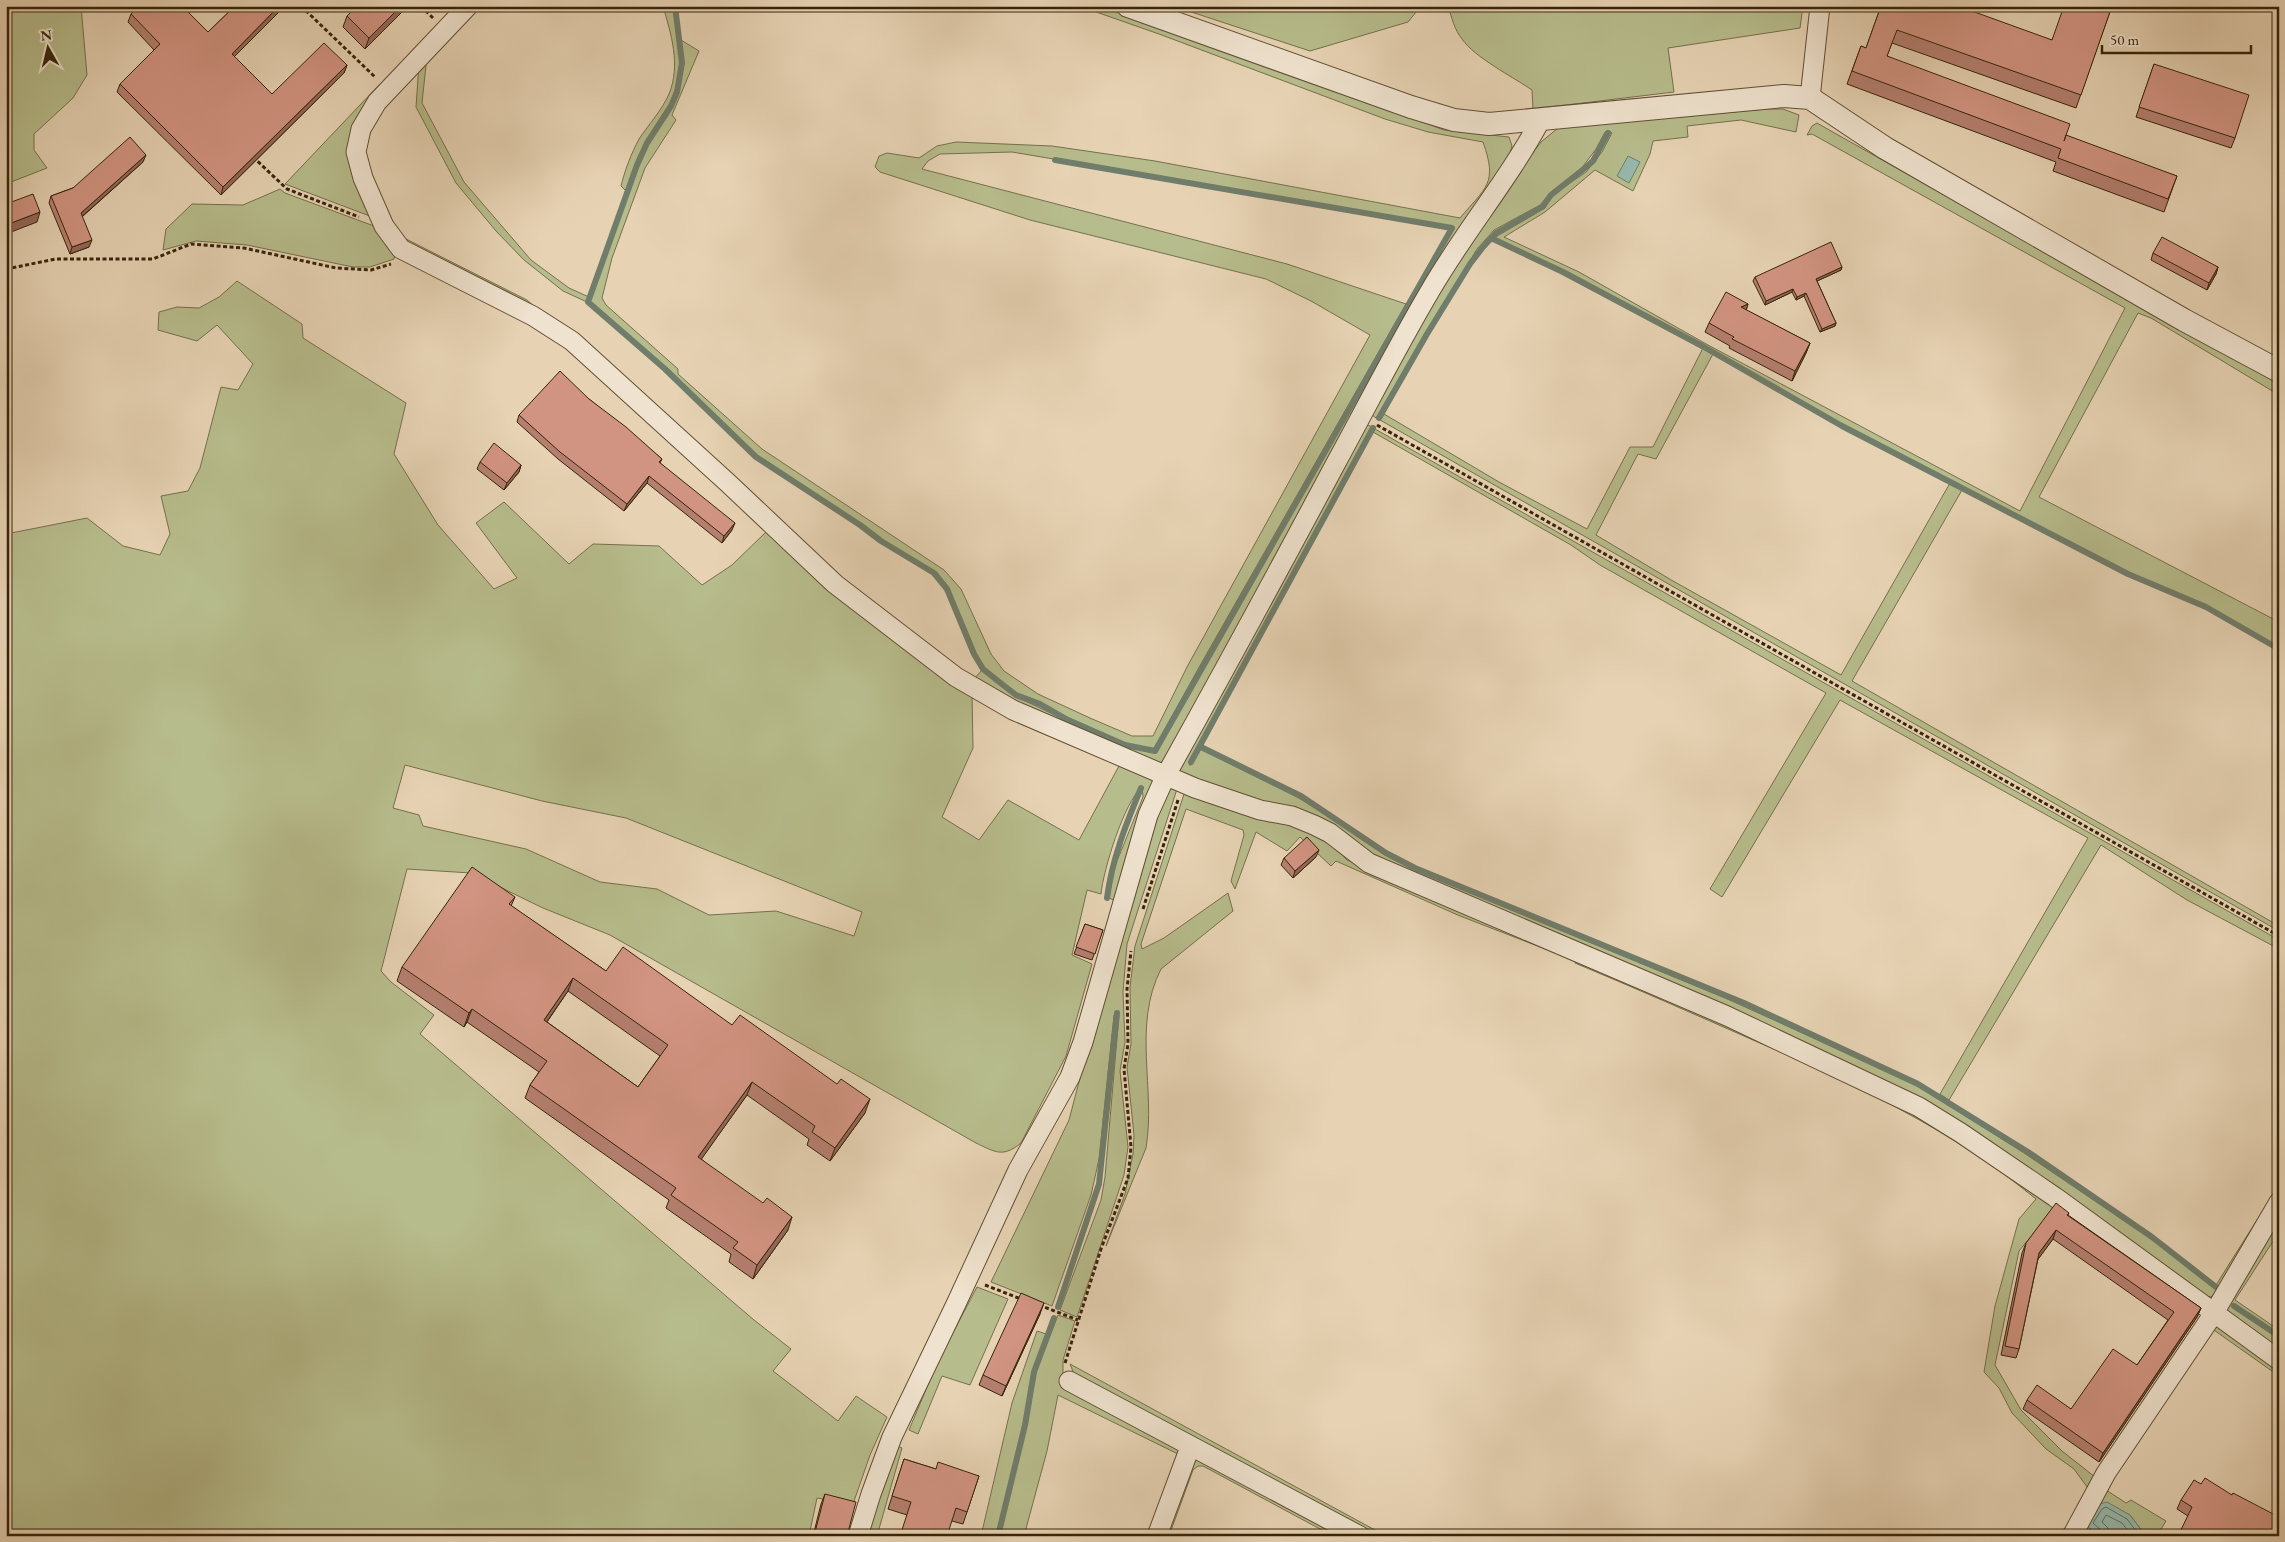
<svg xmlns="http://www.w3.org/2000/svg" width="2285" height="1542" viewBox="0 0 2285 1542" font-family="'EB Garamond',serif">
  <rect width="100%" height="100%" fill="#e7d3b4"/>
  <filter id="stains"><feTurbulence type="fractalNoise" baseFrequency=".004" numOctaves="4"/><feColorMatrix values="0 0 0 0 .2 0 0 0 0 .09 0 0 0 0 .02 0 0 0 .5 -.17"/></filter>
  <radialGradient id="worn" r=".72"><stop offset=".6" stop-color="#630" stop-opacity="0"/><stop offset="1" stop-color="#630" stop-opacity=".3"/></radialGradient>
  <path fill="#b7bc8c" stroke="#76704b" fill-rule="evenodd" d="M6,6H81L87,75L73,98L34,134V150L47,168L6,184Z
    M663,6H673L681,63L680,76L670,105L646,142L627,192L621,186C625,170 631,154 639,139C649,124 662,110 669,94C681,65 671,34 663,6Z
    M1079,6H1098L1164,28L1444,130L1509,137L1512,146L1506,167L1294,525L1165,759L1160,763L1063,727L974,679L982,670L1015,696L1067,721L1124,746L1157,752L1204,663L1454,227L1012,152L940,154L928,161L922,169L1287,264L1406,304L1202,662L1154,749L1125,743L1069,718L1040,703L1017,694L999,680L984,668L976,654L948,588L935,572L882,540L861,524L757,456L666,368L590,302L638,166L649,143L672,107L678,92L684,63L681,40L699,51L672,115L676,120L645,168L612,258L602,298L606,305L678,369V374L762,449L944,570L961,589L991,654L1004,671L1038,694L1090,718L1132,736H1153L1187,667L1370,335L1311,301L1266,279L1030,220L880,172L875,167L879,156L887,153L919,158L937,146L956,142L1052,146L1155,161L1460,218C1486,187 1498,184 1483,142L1428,132L1385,119L1159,34Z
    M1173,6H1421L1408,22L1310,51Z
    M1448,6H1803L1800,28L1668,48L1674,92L1533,109L1532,90C1513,77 1474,57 1462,39C1454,29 1452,18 1448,6Z
    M427,56L422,103L464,182L531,260L569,288L589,297L587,302L563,291L524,260L496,231L456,183L416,107L419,64Z
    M379,85L382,90L355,134L375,218L285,184Z
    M1766,109H1783L1799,115L1796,132L1741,120L1687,126L1688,137L1653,141L1650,154L1633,191L1595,170L1545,212L1504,237L1579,272L1708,345L2020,511L2125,308L1812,134L1807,135L1812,126L1817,123L1831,131L2279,384V395L2151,318L2138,313L2039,497L2279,622V648L2207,606L2129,573L1843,425L1705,346L1563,271L1494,238L1545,208L1554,194L1586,172L1602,152L1612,133L1609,131L1605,132L1596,149L1581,169L1551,192L1542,204L1494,230L1477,249L1376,418L1371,414L1419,321L1523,166L1541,142L1558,128Z
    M280,189L285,193L382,229L396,249L394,259L370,267H353L247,245L196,241L163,250L166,229L192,204L243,205Z
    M396,234L527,300L548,319L402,242Z
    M237,281L302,324L303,338L406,403L394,454L438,525L494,589L517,578L476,523L504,502L569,564L593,544L659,546L702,585L732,565L766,532L972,695L973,748L942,817L979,840L1008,800L1079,840L1120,764L1158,779L1118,902L1109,898L1115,866L1143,797L1142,787C1124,802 1103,871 1101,894L1087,890L1072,955L1092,964L1066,1056L1021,1143C1003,1158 995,1152 976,1143L610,935L543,908L471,873L407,869L381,971L391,982L434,1015L420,1034L754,1320L791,1349L773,1371L838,1421L856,1396L887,1417L870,1455L853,1504L817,1498L809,1536H16L14,1532L6,1527V534L87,518L123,546L160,555L170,534L161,496L188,491L200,468L221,387L238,390L253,364L217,325L197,341L158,330L159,312L177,307L199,308L219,297ZM405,765L542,801L626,818L862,912L854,936L776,911L709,915L657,889L600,882L526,849L423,826L419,815L393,808Z
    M1703,348L1713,354L1656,459L1638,454L1596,535L1673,581L1841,675L1950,483L1962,490L1852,681L2279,926V931L1380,420L1384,414L1499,482L1587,529L1630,447H1653Z
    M1366,424L1372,427L1189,765H1191L1201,749L1297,797L1346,826L1382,853L1415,870L1723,997L1913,1083L2024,1153L2165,1248L2215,1289H2218L2216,1285L2279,1185C2279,1201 2228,1273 2216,1292L2211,1297L2206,1296L1921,1106L1261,807L1173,770Z
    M1375,429L2279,940V949L2187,900L2101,845L1949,1100L1940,1094L2088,838L1840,700L1722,897L1710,889L1826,693L1600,565L1571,545L1373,432Z
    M1166,784L1177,789L1127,944L1123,992L1125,1042L1120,1071L1128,1147L1124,1175L1077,1317L1060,1310L1101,1200L1105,1177L1119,1015H1114L1099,1159L1091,1195L1052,1306L991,1282L1069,1120L1116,941Z
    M1185,791L1302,824L1334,846L1347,860L1550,947L1548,950L1460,916L1336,861L1331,866L1300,837L1287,851L1256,832L1235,889L1231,881L1244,835L1243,830L1186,809L1141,944L1142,949L1164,938L1228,893L1233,911L1161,969C1132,1026 1156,1089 1146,1148L1106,1246L1125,1194L1133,1154L1134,1135L1127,1067L1131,1044L1130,987L1135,946Z
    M1578,958L1915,1112L2059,1209L2051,1212L2019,1251L1995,1365L2021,1410L2062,1451L2095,1477L2090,1491L2074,1469L2046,1449L2012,1413L1999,1388L1984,1372L1995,1306L2019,1219L2036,1199C1951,1129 1853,1083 1753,1040C1694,1014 1635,988 1575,963Z
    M2279,1212V1232L2235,1300L2279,1330V1335L2233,1305L2279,1338V1352L2227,1314L2226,1309Z
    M977,1287L1008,1299L970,1385L942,1376L918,1434L909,1430L937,1363Z
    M1058,1315L1075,1321L1063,1360V1374L1181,1447L1182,1456L1058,1395L1047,1451L1024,1536H999L1027,1425L1036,1372Z
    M2217,1325L2279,1368V1376L2211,1328Z
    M1037,1331L1046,1334L1033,1371L1024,1424L997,1536H981L1012,1403Z
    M1070,1364L1386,1536H1371L1074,1374Z
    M895,1445L902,1448L877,1536H861Z
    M1195,1453L1352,1536H1333L1203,1466H1198L1193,1470L1169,1536H1159Z
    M2103,1488L2126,1503L2131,1500L2166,1521L2157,1536H2146L2130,1515L2088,1527L2091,1530L2087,1536H2075Z"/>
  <path fill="#97b8ac" stroke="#707d6b" d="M1628,156L1640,162L1629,183L1617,176Z
    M2107,1502L2130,1515L2146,1536C2127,1536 2102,1541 2088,1527V1521L2099,1504Z"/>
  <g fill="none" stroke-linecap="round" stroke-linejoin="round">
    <path stroke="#666e5b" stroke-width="1" d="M2103,1536L2102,1531L2093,1523L2102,1509L2106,1507L2127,1519L2140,1536
      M2109,1536L2108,1528L2102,1522L2106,1515L2122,1523L2132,1536"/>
    <path stroke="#707d6b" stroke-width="6" d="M675,6L682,63L677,92L671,106L647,143L637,165L588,302L665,369L756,457L860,525L881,541L934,573L947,589L974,654L983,669L998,681L1016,695L1040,704L1068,720L1125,745L1155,751L1452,228L1055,160
      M1491,238L1563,272L1704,347L1842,426L2128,574L2206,607L2279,649
      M1379,418L1427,334L1470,264L1483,247L1496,233L1542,207L1551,195L1585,168L1593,161L1608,133
      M1201,747L1301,796L1386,853L1415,868L1744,1003L1918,1084L2028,1152L2152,1237L2216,1287
      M1191,762L1373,428
      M1107,898C1112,859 1126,824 1141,788
      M2234,1306L2279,1336
      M1058,1307L1099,1184L1117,1013
      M998,1536L1025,1425L1034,1372L1054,1318"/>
    <defs>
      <path id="minor" d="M468,6L377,102L361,129L356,152L363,178L384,226L401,249L533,316L572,341L728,483L835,584L956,677L1013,710L1195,788L1260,810L1292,816L1314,825L1330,833L1369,863L1727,1016L1919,1107L1961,1133L2055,1197L2279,1360
        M1810,98L1820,6
        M1069,1381L1360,1536
        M858,1536L871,1494L892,1437L956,1304L1018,1170L1070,1077L1083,1042L1148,815L1166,775C1224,671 1281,566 1337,461C1368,404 1397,347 1430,291C1464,232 1509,179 1541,119
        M1157,1536L1190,1447
        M2072,1536L2106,1473L2214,1313L2279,1202"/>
      <path id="tertiary" d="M1128,6L1411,107L1454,120L1489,124L1784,96L1810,98L1885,148L2184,320L2279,371"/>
    </defs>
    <use href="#minor" stroke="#625034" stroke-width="21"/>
    <use href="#tertiary" stroke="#625034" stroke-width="24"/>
    <path stroke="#36240a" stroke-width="3" stroke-dasharray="4 2.5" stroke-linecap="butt" d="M301,6L375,77
      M421,6L433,18
      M253,157L287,189L359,217
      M6,269L56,259H153L191,244L244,248L336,268L371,270L391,264
      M1377,425L2279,936
      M1143,909L1178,800
      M985,1285L1021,1299
      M1039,1305L1078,1320
      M1065,1363L1101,1249L1128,1178L1131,1147L1124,1069L1128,1044L1127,989L1131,951"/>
    <use href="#minor" stroke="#efe2ce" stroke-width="19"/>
    <use href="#tertiary" stroke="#efe2ce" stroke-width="22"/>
  </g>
  <path fill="#b57f70" stroke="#36240a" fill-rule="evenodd" d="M139,6H196L189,13L208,32L235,6H281L280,11L234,56L272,94L347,65L344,73L221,195L117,92L120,84L154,50L128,22L131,14Z
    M357,6H407L406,8L365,49L343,27L347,16Z
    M1881,6L2052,40L2112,6L2076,108L1892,43L1887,56L2064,141L2177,176L2164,212L2053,171L2056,162L1847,84L1861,46L1866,48Z
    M2154,64L2235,138L2231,148L2136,117Z
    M143,162L82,217L89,247L70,254L49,203L51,196Z
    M2153,253L2218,267L2216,274L2207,290L2151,260Z
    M1842,267L1841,270L1817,281L1836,323L1835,326L1820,332L1804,296L1796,300L1792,292L1765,305L1753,281L1755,277Z
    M1748,304L1746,310L1810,343L1806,353L1792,381L1729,348L1730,346L1705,332L1709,323Z
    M589,399L662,459L660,463L732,530L722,543L647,483L624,511L558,459L517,422L519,415Z
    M480,462L521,465L519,472L504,490L477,469Z
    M1316,857L1293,878L1281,865L1284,858Z
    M515,897L511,906L606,971L732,1025L865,1113L830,1161L807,1145L809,1139L747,1095L701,1159L788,1230L753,1279L729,1262L731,1254L666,1208L669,1200L525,1098L530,1085L539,1072L467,1022L464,1027L397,981L402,967ZM568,991L660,1056L638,1087L547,1022Z
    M1085,924L1103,930L1092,960L1074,954Z
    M2069,1213L2068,1215L2201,1308L2197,1317L2099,1462L2023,1409L2027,1400L2071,1409L2137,1365L2168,1320L2053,1239L2038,1259L2019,1349L2016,1358L2001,1355L2022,1253L2026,1243Z
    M1040,1314L1002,1396L979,1385L983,1375Z
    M904,1459L936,1469L979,1476L963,1524L952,1521L907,1515L888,1509Z
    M2201,1484L2232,1495L2188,1516L2177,1509L2181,1500Z
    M825,1494L847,1536H813L821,1504Z"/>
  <path fill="#93685b" stroke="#36240a" d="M191,6H196L184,19L187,11Z
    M279,6H281L280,11L229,62L232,54Z
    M401,6H407L406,8L365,49L369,38Z
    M347,65L344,73L221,195L223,187Z
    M146,155L143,162L78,220L81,213Z
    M40,212L37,222L6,234V225Z
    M92,240L89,247L70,254L72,247Z
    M1842,267L1841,270L1815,282L1816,279Z
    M2218,267L2216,274L2207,290L2209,283Z
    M1793,289L1792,292L1765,305L1766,301Z
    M1806,293L1804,296L1796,300L1797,297Z
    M1748,304L1745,314L1741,307Z
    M1836,323L1835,326L1820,332L1822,329Z
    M1810,343L1806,353L1792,381L1795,371Z
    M521,465L519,472L504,490L507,483Z
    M649,476L647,483L624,511L627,504Z
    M735,523L732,530L722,543L724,536Z
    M1319,850L1316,857L1293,878L1295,871Z
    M573,978L568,991L539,1033L544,1020Z
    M472,1009L467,1022L464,1027L469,1013Z
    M752,1082L747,1095L693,1171L698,1157Z
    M870,1099L865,1113L830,1161L835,1148Z
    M792,1217L788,1230L753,1279L757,1265Z
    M2056,1230L2053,1239L2036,1262L2039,1253Z
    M1044,1303L1040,1314L1002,1396L1006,1386Z
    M2201,1308L2197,1317L2099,1462L2103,1453Z"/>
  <path fill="#d29482" stroke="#36240a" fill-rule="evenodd" d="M139,6H191L187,11L208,32L235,6H279L232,54L272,94L324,43L347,65L223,187L120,84L160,44L131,14Z
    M357,6H401L369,38L347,16Z
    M1881,6H1958L2052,40L2064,6H2112L2081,95L1897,30L1887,56L2070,124L2064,141L2066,135L2177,176L2168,199L2058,158L2061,149L1852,71L1861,46L1866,48Z
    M2154,64L2249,95L2235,138L2139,107Z
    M130,137L146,155L81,213L92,240L72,247L51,196L73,188Z
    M33,194L40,212L6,225V204Z
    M2162,237L2218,267L2209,283L2153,253Z
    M1831,242L1842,267L1816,279L1836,323L1822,329L1806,293L1797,297L1793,289L1766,301L1755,277Z
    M1726,292L1748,304L1741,307L1810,343L1795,371L1732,339L1734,337L1709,323Z
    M560,371L589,399L626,427L662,459L659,462L735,523L724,536L649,476L627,504L560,452L519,415Z
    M494,443L521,465L507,483L480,462Z
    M1307,837L1319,850L1295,871L1284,858Z
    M472,867L515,897L509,904L606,971L623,947L732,1025L740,1015L837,1084L841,1079L870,1099L835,1148L812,1132L815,1126L752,1082L698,1157L763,1203L767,1198L792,1217L757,1265L733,1248L738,1242L671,1195L676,1188L530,1085L547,1061L472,1009L469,1013L402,967ZM573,978L668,1045L638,1087L544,1020Z
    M1085,924L1103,930L1095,954L1076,947Z
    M2056,1203L2069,1213L2067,1215L2201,1308L2103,1453L2027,1400L2037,1385L2071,1409L2113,1349L2137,1365L2174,1312L2056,1230L2039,1253L2019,1349L2005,1346L2026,1243Z
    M1021,1293L1044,1303L1006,1386L983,1375Z
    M904,1459L936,1469L938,1462L979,1476L967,1512L956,1508L947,1536H900L911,1502L892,1496Z
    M2205,1478L2232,1495L2233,1493L2279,1517V1536H2178L2192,1507L2181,1500L2194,1480L2201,1484Z
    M825,1494L856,1502L847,1536H814Z"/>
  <rect width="2285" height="1542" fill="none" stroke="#e7d3b4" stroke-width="25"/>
  <rect x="8" y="8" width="2270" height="1527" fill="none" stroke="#36240a" stroke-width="2.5"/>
  <rect x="12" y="12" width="2260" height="1517" fill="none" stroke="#36240a"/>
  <g transform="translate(48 48) rotate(352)" stroke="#efe2ce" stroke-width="4" paint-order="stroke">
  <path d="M0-4L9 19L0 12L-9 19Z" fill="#36240a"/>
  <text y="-8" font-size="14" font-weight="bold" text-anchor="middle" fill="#36240a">N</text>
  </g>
  <path d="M2102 45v8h149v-8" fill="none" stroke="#36240a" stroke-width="2.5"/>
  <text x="2110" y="45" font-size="15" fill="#36240a" stroke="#efe2ce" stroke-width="4" paint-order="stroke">50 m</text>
  <rect width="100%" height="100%" filter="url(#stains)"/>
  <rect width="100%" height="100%" fill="url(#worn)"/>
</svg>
